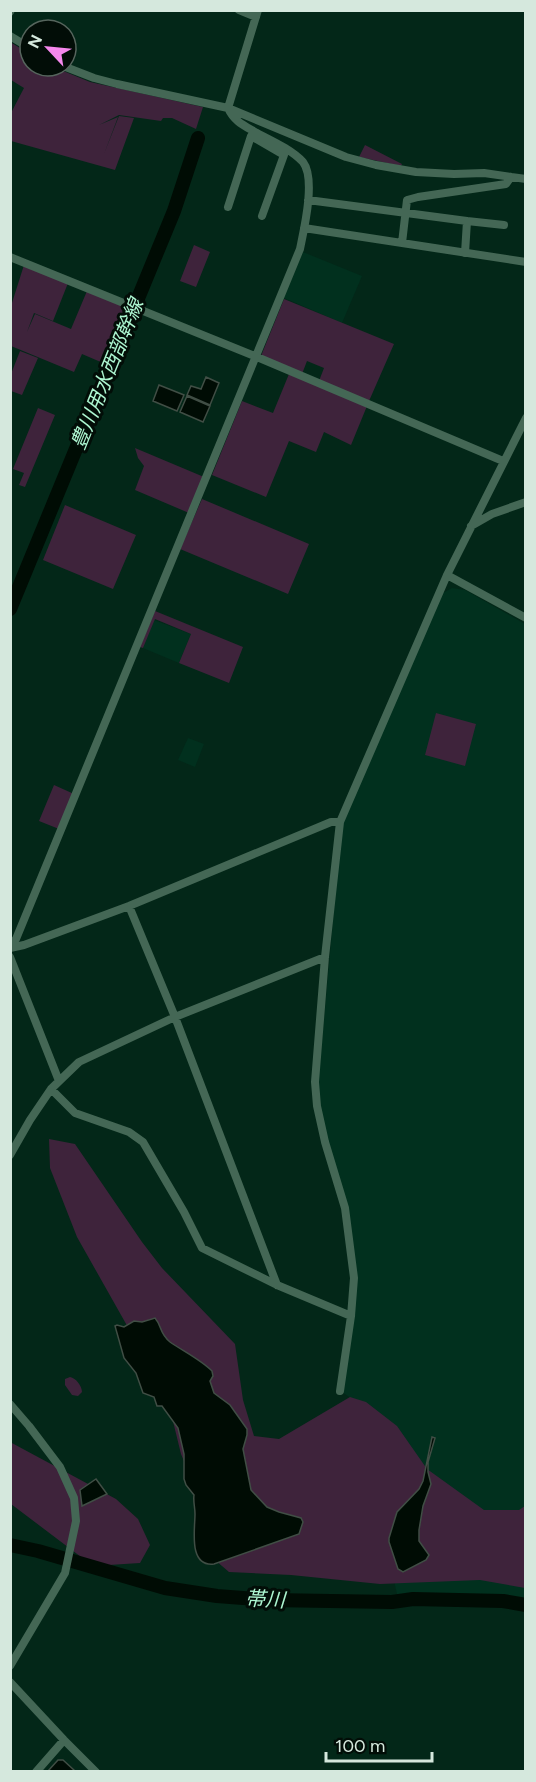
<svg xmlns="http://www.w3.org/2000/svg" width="536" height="1782" viewBox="0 0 536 1782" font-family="Figtree,'Noto Sans JP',sans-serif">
  <rect width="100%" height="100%" fill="#032718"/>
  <path fill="#01301e" d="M303,252L362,276L342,323L284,298Z
    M452,588L465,590L525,624V1599L506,1595L397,1594L382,1528L383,1420L342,1392L356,1276L321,1108L318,1084L342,823L443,593Z
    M154,620L191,634L179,663L143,648Z
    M188,738L204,744L195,767L178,760Z"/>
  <path fill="#3e233b" d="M10,42L30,54V66H51L90,82L203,107L196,129L172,118H163L161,121L119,115L99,125L118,117L104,154L119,116L134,118L115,170L11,141V113L24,88L11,80Z
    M365,145L402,164L401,166L359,157Z
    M194,245L210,252L196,287L180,281Z
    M24,265L68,283L53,321L34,313L27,332L35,314L71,329L87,291L126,307L103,363L82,354L74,372L11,346V306Z
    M284,299L394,344L369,401L319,381L324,368L307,361L302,374L261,356Z
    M20,351L38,358L22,395L11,391V374Z
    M289,374L367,406L351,445L324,432L316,452L289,441L266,497L212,475L242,401L273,413Z
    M38,408L55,415L25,487L19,485L24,473L13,469Z
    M135,448L204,477L189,513L135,490L144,466L138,458Z
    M202,499L309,544L288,594L180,549Z
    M65,505L136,535L113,589L43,560Z
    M155,611L243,647L229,683L179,663L191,634L155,619L143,648L140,647Z
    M436,713L476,724L465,766L425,755Z
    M54,785L74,794L59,829L39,821Z
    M49,1139L75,1144L142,1242L162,1268L235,1344L243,1400L254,1436L279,1439L350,1397L366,1402L397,1426L427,1469L484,1510H519L525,1506V1588L480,1580L380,1584L291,1575L229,1572L215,1560L203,1507L181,1454L170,1409L147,1361L77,1237L50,1168Z
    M70,1377C76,1378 82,1386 82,1392L78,1396L72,1395L65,1385V1379Z
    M10,1442L116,1499L138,1519L150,1545L140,1563L93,1566L11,1504Z"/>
  <path fill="#000c04" stroke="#404e45" stroke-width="1.5" d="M206,377L219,383L210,405L187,395L191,386L201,389Z
    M159,385L184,395L177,411L153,401Z
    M187,396L210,406L203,422L180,412Z
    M155,1318C162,1326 159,1333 170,1342C183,1351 201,1360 212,1371L213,1376L210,1381L214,1393L230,1405L247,1429V1435L243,1449L251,1490L267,1507L279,1512L301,1518L303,1522L299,1534L214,1564C188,1567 195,1529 195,1514C195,1507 193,1501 194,1495L186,1485L184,1479V1454L178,1428L162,1406H157L154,1397L143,1393L136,1373L124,1358L115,1326L117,1325L124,1327L134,1321L142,1322Z
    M432,1437L435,1438L428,1462V1472L431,1484L423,1506L419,1530V1541L429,1555L426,1560L403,1572L398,1569L389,1542V1538L397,1512L419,1489L423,1481Z
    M96,1479L107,1494L82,1506L80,1490Z
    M58,1760H63L75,1771H48Z"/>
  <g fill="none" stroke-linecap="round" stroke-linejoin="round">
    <path stroke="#000c04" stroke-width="14" d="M10,609L174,211L198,138
      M10,1545L38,1551L165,1588L217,1596L270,1600L392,1602L413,1599L503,1601L526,1605"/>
    <path stroke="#446755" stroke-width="8" d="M239,10L256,17
      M10,12L11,10
      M10,36L30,48
      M63,66L94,78L117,84L228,108L346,157L376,165L416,172L454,174L484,173L526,179
      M308,200L467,221L465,253
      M228,207L251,136L284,155L262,216
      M467,221L504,225
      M304,228L526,262
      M402,243L407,200L418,197L506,184L511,177
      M10,257L257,357L503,461
      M471,526L492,514L526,502
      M447,575L526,618
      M129,906L175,1017L277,1285
      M10,945L16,939L300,249C304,229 316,179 303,162C291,149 270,140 255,132C243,125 234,121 228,108L258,10
      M10,948L24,945L129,906L331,822H340
      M10,957L59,1081
      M51,1089L75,1113L129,1132L143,1142L184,1212L202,1248L277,1285L351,1316
      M10,1155L30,1120L51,1089L79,1062L175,1017L325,957
      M340,1391L351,1316L354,1278L345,1208L325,1142L317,1106L315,1082L325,957L340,822L447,575L526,418
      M10,1404L29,1426L60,1467L74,1498L76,1521L65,1573L10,1666
      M10,1682L64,1740L96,1772
      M36,1772L64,1740"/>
  </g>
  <g text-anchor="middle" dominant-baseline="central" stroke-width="6" stroke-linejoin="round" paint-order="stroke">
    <g font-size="20" font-style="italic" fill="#adf6d1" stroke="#020d07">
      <text transform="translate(107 374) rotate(-68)">豊川用水西部幹線</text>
      <text transform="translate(265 1599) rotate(3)">帯川</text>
    </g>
  </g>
  <rect width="536" height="1782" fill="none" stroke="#d5e8dd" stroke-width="24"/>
  <g transform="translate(48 48) rotate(296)"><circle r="28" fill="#020d07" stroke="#56655d" stroke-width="1.5"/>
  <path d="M0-4.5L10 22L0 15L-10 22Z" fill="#f688ed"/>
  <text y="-9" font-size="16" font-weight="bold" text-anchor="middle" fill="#d5e8dd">N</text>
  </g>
  <path d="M326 1752v9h106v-9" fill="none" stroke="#d5e8dd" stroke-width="3"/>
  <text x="335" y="1752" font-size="18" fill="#d5e8dd" stroke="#020d07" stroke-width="4.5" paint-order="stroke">100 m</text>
</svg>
